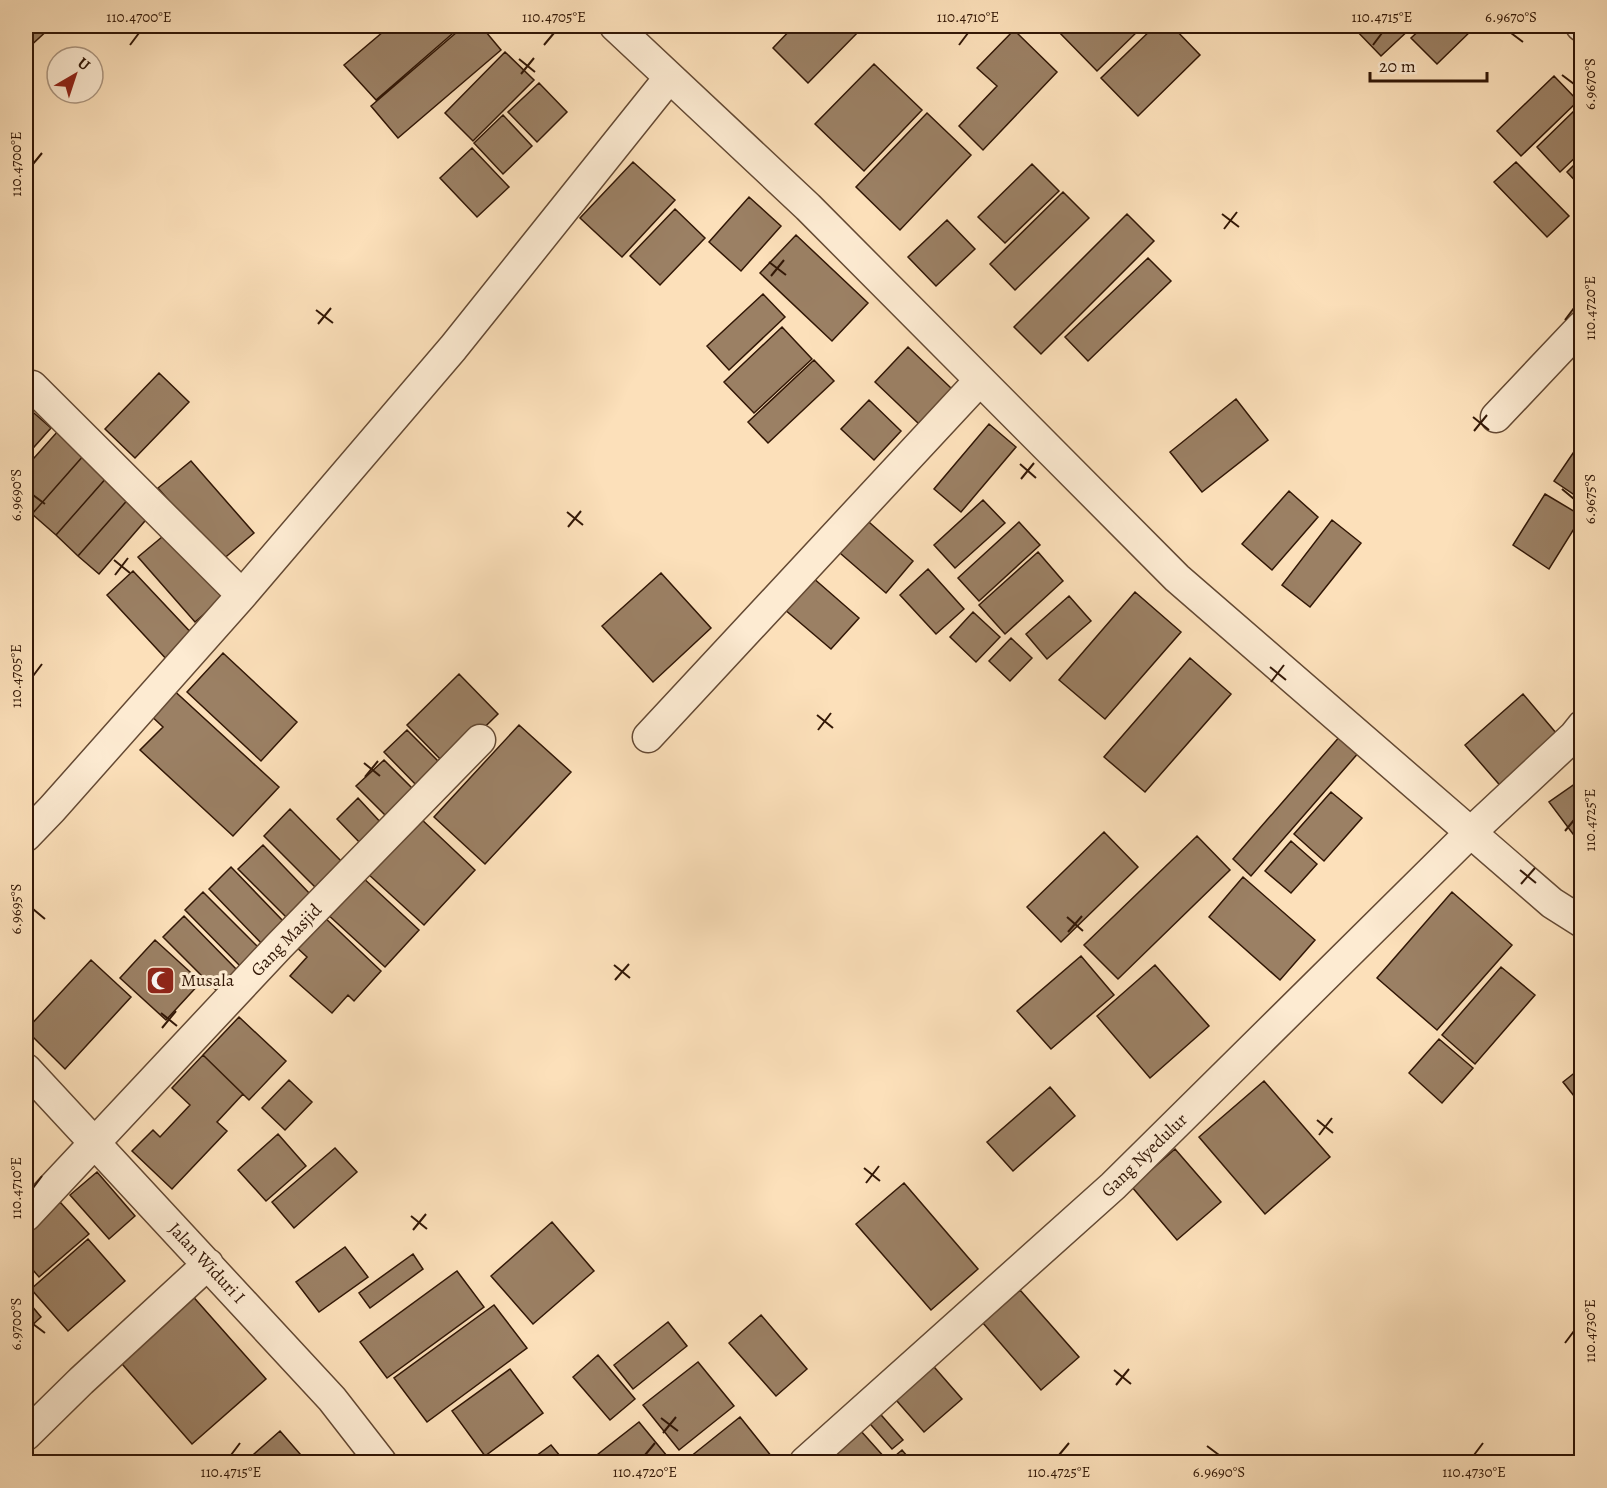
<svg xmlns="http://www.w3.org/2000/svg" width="1607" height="1488" viewBox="0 0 1607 1488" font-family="Alegreya,serif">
  <rect width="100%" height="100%" fill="#fce0ba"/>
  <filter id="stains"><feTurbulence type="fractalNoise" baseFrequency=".00333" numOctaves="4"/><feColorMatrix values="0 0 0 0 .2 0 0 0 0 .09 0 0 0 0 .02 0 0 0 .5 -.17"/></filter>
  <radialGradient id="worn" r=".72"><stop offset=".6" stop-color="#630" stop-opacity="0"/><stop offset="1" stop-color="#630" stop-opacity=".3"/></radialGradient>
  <path fill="#9b8064" stroke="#321706" stroke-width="1.5" d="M26,26H52L26,50Z
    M390,26H445L452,34L376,100L344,65Z
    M464,26H481L501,50L398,138L371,106Z
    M794,26H864L808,83L773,48Z
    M1059,26H1143L1097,71L1056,29Z
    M1155,26H1172L1200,55L1138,116L1101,78Z
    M1352,26H1413L1381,56Z
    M1424,26H1473L1475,27L1437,64L1411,38Z
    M1014,30L1057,72L983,150L959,126L997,86L977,68Z
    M505,52L534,80L473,141L445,113Z
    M874,64L922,110L864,171L815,124Z
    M1554,76L1578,101L1521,156L1497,131Z
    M539,83L567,112L537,142L508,112Z
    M1577,108L1582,113V151L1560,172L1537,147Z
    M927,113L971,155L900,230L856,187Z
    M503,115L532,146L503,174L474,143Z
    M472,148L509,187L477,217L440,178Z
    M1582,157V188L1567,172Z
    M633,162L675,200L622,257L580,218Z
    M1516,162L1569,216L1547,237L1494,182Z
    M1032,164L1059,191L1005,243L978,217Z
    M1063,192L1089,218L1015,290L990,264Z
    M749,197L781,226L741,271L709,242Z
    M675,209L705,238L660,285L630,256Z
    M1127,214L1154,241L1041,354L1014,327Z
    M947,220L975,249L936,286L908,257Z
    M796,235L868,303L832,341L760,273Z
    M1148,258L1171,281L1088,361L1065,337Z
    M763,294L785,317L729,370L707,346Z
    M782,327L812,359L754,413L724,382Z
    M908,347L952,389L919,424L875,382Z
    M814,360L834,381L768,443L748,422Z
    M159,373L189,402L135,458L105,429Z
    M1236,399L1268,440L1202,492L1170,452Z
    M869,400L901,431L874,460L841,429Z
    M26,406L51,428L26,456Z
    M989,424L1016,447L961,512L934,489Z
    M58,431L84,455L32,514L26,508V467Z
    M1582,440V500L1554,481Z
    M84,455L108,476L56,535L32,514Z
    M191,461L254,533L221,561L158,488Z
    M108,476L131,496L78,556L56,535Z
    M1289,491L1318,517L1272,570L1242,544Z
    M1545,494L1582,516L1549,569L1513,545Z
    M131,496L151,514L99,574L78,556Z
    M983,500L1005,523L955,568L934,545Z
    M861,515L913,561L886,593L833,547Z
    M1332,520L1361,543L1310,607L1282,585Z
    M1019,522L1040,545L979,601L958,578Z
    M168,532L224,597L195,622L138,557Z
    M1038,552L1063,581L1005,634L979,605Z
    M928,569L964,609L936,634L900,595Z
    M133,571L196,638L169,662L107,595Z
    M661,573L711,628L653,682L602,626Z
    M812,577L859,618L831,649L784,609Z
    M1135,592L1181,632L1105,719L1059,680Z
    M1069,596L1091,621L1047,659L1026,634Z
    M973,612L1000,637L976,662L950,637Z
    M1011,638L1032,658L1010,681L989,661Z
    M223,653L297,722L261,761L187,692Z
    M1190,658L1231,694L1145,792L1104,757Z
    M459,674L498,714L446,765L407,725Z
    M169,686L279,787L233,836L140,750L163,727L146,711Z
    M1523,694L1562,740L1504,790L1465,745Z
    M519,725L571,772L485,864L434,817Z
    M407,730L444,767L420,789L384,752Z
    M1341,735L1360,751L1251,876L1233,859Z
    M384,760L415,791L387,817L356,786Z
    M1582,779V828L1573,834L1549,802Z
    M1331,792L1362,818L1324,861L1294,834Z
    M358,798L383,825L362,845L337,819Z
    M290,809L345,865L319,891L264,836Z
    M419,817L475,870L424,925L367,873Z
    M1104,832L1138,867L1061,942L1027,907Z
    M1197,836L1230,870L1118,979L1084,945Z
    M1291,841L1317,864L1291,893L1265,871Z
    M263,845L311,895L288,919L238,869Z
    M231,867L285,923L262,944L209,889Z
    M360,875L419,930L385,967L325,912Z
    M1243,877L1315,940L1280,980L1209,917Z
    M203,892L262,951L243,969L185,910Z
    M1452,892L1512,945L1437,1030L1377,978Z
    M322,915L381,971L354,1001L348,995L332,1013L290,976L307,957L294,945Z
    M184,916L240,973L219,993L163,937Z
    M155,940L201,982L166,1020L120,978Z
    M1081,956L1114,995L1051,1049L1017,1011Z
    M91,960L131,997L65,1069L26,1030Z
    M1155,965L1209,1026L1150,1078L1097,1016Z
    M1501,967L1535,995L1475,1064L1442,1035Z
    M239,1017L286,1061L249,1100L203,1055Z
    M1439,1039L1473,1068L1442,1103L1409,1073Z
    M203,1055L243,1094L217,1122L227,1131L172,1189L132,1151L153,1130L160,1137L190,1105L172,1088Z
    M1582,1067V1106L1563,1082Z
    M289,1080L312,1102L285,1130L262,1108Z
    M1264,1081L1330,1157L1265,1214L1199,1137Z
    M1050,1087L1075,1116L1013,1171L987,1142Z
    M278,1134L306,1166L266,1201L238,1170Z
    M335,1148L357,1172L294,1228L272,1202Z
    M1175,1149L1221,1202L1177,1240L1132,1187Z
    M97,1172L135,1216L109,1239L70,1195Z
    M904,1183L978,1269L931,1310L856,1224Z
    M60,1202L89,1234L39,1277L26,1262V1233Z
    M552,1222L594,1271L533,1324L491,1276Z
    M88,1239L125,1281L68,1331L31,1289Z
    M345,1247L368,1277L319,1312L296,1282Z
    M413,1254L423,1269L370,1308L359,1293Z
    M457,1271L484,1307L387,1378L360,1342Z
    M1020,1290L1079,1357L1041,1390L983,1323Z
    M189,1292L266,1379L192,1444L116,1357Z
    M26,1299L41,1317L26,1331Z
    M494,1305L527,1348L427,1422L394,1378Z
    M761,1315L807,1369L776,1396L729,1343Z
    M668,1322L687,1346L633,1389L614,1365Z
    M598,1355L635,1399L610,1420L573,1377Z
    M928,1360L962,1399L924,1432L890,1393Z
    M698,1362L734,1406L679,1450L643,1405Z
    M510,1369L543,1413L485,1456L452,1411Z
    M875,1408L903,1440L892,1449L865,1418Z
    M740,1417L776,1462H694L690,1457Z
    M639,1422L672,1462H588Z
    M860,1430L885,1458L880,1462H827Z
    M280,1431L307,1462H245Z
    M551,1445L565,1462H528Z
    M902,1450L912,1462H888Z"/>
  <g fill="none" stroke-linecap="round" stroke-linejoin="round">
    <defs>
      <path id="minor" d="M615,26L808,207L1177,578L1552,903L1582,922
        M1581,26H1582
        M32,386L242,595
        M1496,417L1582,326
        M648,737L980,380
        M26,836L52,809L242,595L453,348L669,78
        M26,1069L332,1399L381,1462
        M26,1216L279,946L480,740
        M26,1435L81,1381L208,1264
        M805,1462L1113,1186L1470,833L1574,736L1582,726"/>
    </defs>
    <use href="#minor" stroke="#644933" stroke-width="33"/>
    <use href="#minor" stroke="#fdebd2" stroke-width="30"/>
  </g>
  <path fill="none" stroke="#321706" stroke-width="2" d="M1511,33L1523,42M130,45L139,33M544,45L554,33M959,45L968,33M1373,45L1382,33M519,59L535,72M521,74L534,58M1562,75L1574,84M33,164L42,153M1222,214L1239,227M1224,229L1237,212M769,262L786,275M771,276L784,260M316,310L333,323M1565,320L1574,308M318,324L331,308M1473,417L1489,430M1474,431L1487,415M1020,464L1036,478M1021,479L1034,463M1562,489L1574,499M33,495L45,504M567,512L583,525M568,527L581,511M114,560L130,573M115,575L128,558M1270,667L1286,680M33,676L42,664M1271,682L1284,665M817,715L833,728M818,730L831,713M364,763L380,776M365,777L378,761M1565,831L1574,820M1520,870L1536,883M1521,884L1535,868M33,909L45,919M1067,917L1083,931M1068,932L1082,916M614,965L630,978M615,980L629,964M161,1013L177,1026M162,1028L176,1011M1317,1120L1333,1133M1319,1135L1332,1118M864,1168L880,1181M866,1183L879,1166M33,1188L42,1176M411,1216L427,1229M413,1230L426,1214M33,1324L45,1333M1565,1343L1574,1331M1114,1370L1131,1384M1116,1385L1129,1369M661,1418L678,1431M663,1433L676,1417M1207,1446L1219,1455M231,1455L240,1443M645,1455L655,1443M1059,1455L1069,1443M1474,1455L1483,1443"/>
  <defs>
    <symbol id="mosque-square" viewBox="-11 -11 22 22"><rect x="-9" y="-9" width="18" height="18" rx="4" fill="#8f2418" stroke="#fdebd2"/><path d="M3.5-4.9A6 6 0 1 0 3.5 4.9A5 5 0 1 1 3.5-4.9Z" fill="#fff"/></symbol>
  </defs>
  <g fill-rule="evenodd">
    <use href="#mosque-square" x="144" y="964" width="33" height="33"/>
  </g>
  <g text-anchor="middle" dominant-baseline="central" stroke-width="6" stroke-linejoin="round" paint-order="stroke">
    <g font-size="18" fill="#321706" stroke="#fdebd2">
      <text transform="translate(286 940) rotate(-46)">Gang Masjid</text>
      <text transform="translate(1144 1155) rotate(-44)">Gang Nyedulur</text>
      <text transform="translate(207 1263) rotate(47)">Jalan Widuri I</text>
    </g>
    <g font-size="18" fill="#321706" stroke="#fdebd2" text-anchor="start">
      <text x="181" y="980">Musala</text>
    </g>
  </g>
  <rect width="1607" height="1488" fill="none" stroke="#fce0ba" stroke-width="66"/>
  <g transform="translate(75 75) rotate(39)"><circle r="28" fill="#fdebd2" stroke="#ac9680" stroke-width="1.5"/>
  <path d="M0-4.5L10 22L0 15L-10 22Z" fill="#8f2418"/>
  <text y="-9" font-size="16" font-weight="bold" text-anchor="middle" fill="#321706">U</text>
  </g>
  <path d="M1370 72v9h117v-9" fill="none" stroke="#321706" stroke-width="3"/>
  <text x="1379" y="72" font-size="18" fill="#321706" stroke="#fdebd2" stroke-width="4.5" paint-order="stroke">20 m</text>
  <rect x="33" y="33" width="1541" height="1422" fill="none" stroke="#321706" stroke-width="2"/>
  <g font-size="15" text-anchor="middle" fill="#321706">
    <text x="139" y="22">110.4700°E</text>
    <text x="554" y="22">110.4705°E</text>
    <text x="968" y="22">110.4710°E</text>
    <text x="1382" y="22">110.4715°E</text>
    <text x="1511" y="22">6.9670°S</text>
    <text transform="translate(1590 84) rotate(-90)" y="5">6.9670°S</text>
    <text transform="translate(16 164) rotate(-90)" y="5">110.4700°E</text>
    <text transform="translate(1590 308) rotate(-90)" y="5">110.4720°E</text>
    <text transform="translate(16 495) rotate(-90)" y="5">6.9690°S</text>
    <text transform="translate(1590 499) rotate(-90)" y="5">6.9675°S</text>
    <text transform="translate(16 676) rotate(-90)" y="5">110.4705°E</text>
    <text transform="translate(1590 820) rotate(-90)" y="5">110.4725°E</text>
    <text transform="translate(16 909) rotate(-90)" y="5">6.9695°S</text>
    <text transform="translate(16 1188) rotate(-90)" y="5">110.4710°E</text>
    <text transform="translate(16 1324) rotate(-90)" y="5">6.9700°S</text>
    <text transform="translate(1590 1331) rotate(-90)" y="5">110.4730°E</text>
    <text x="231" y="1477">110.4715°E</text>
    <text x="645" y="1477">110.4720°E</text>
    <text x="1059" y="1477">110.4725°E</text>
    <text x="1219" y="1477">6.9690°S</text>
    <text x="1474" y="1477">110.4730°E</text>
  </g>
  <rect width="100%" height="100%" filter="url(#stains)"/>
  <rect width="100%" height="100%" fill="url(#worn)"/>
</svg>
